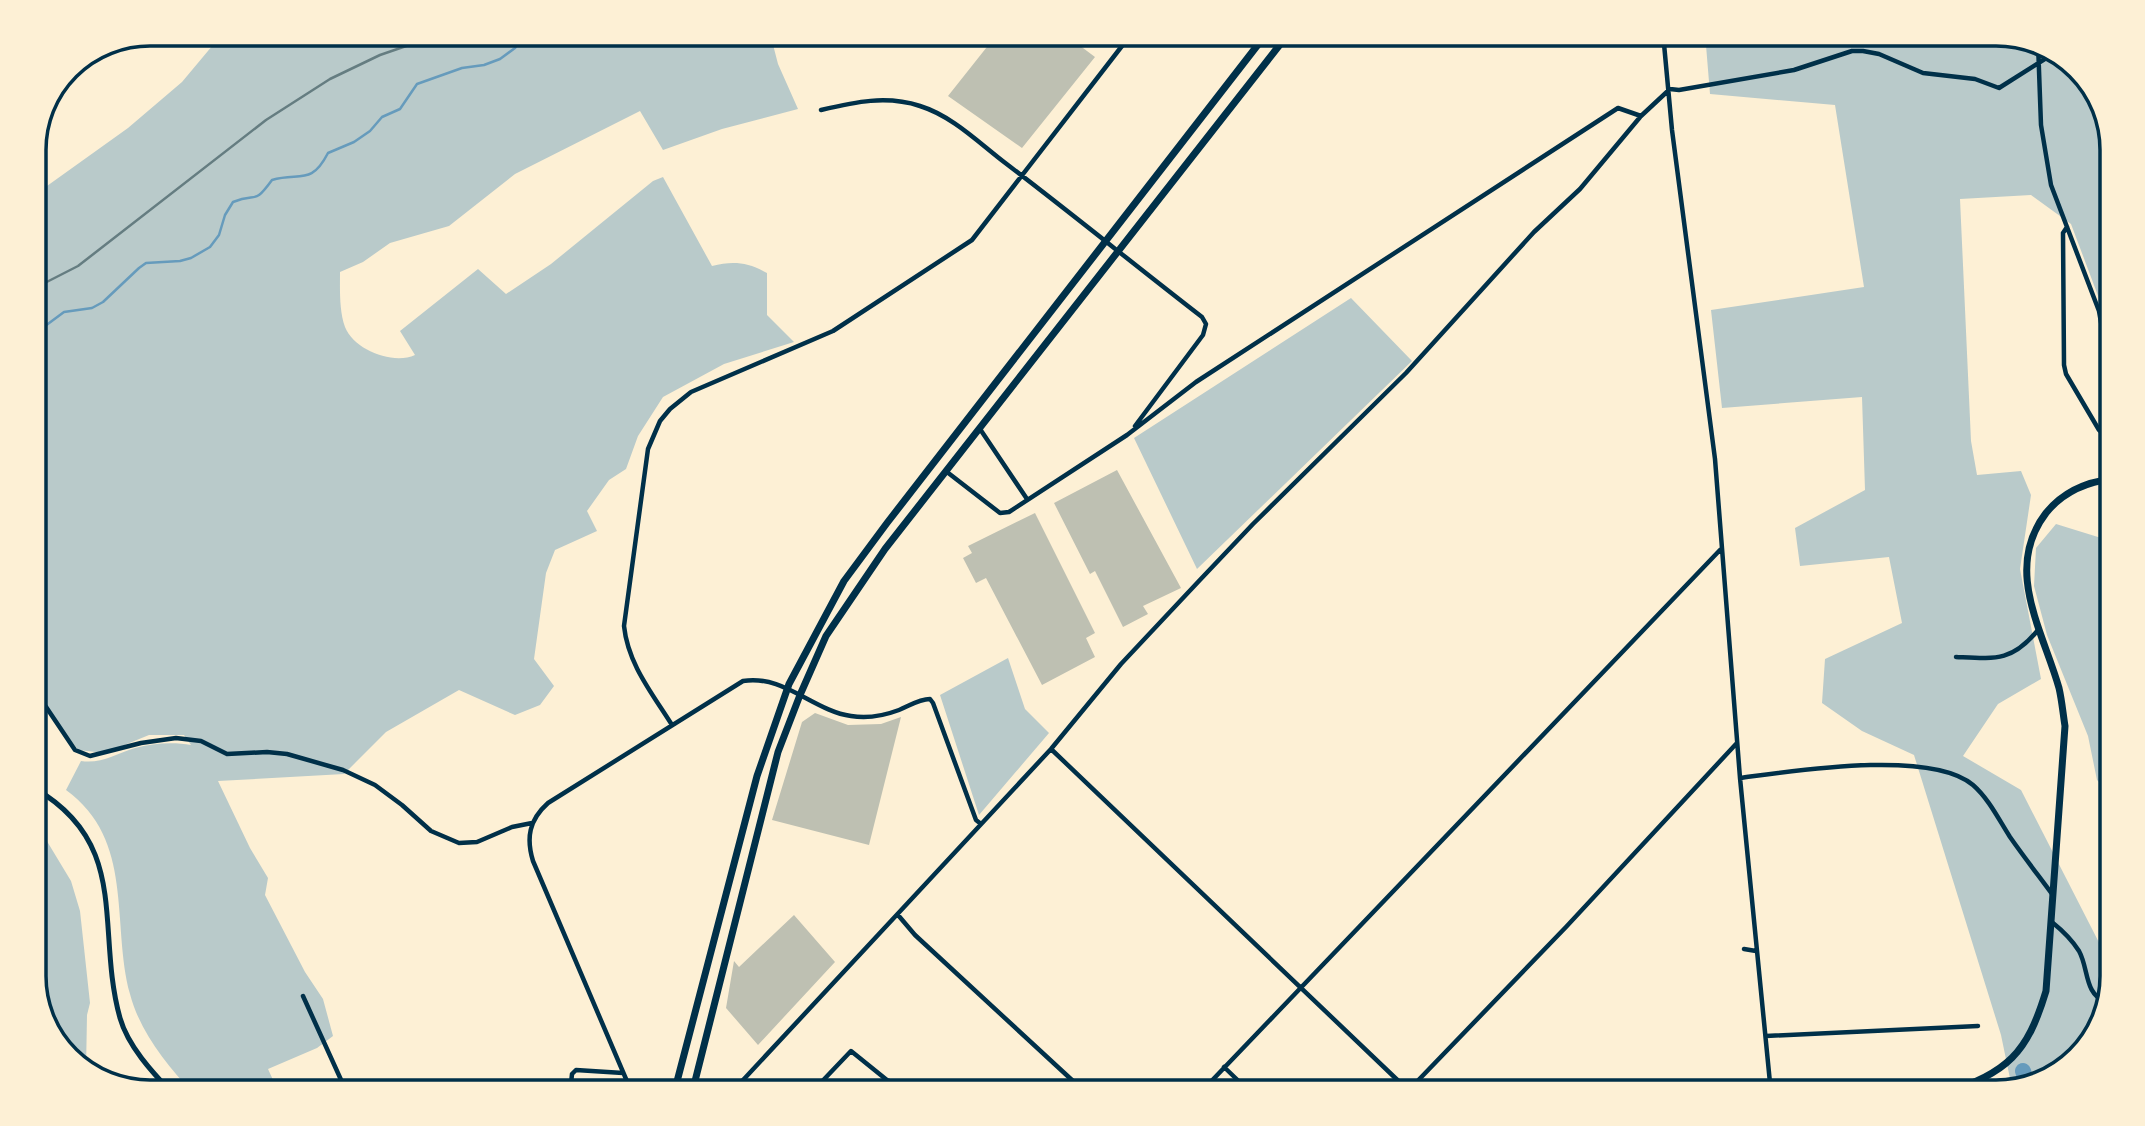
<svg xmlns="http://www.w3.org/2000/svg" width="2145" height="1126" viewBox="0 0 2145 1126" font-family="Signika,sans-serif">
  <rect width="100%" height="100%" fill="#fdf0d5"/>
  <path fill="#b9caca" d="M223,33H770L778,64L798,109L722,129L663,150L640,111L515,174L449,226L390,243L363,262L340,272C340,289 339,310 345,327C354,350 393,365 415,355L400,331L478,269L506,294L551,264L653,181L663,177L712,266C733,261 747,262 767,273V315L794,342L724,364L663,397L638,436L626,469L609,480L587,511L597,531L555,550L546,573L534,659L554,686L540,705L515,715L459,690L386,732L344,774L218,781L250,848L268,878L265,895L305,972L323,999L333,1036L317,1048L268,1069L279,1093H193C166,1064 140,1032 130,994C111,923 135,840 66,790L81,761C101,764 116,754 135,748C153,743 174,742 191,745L184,735H149L105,753L78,750L40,697L34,692L33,196L128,128L182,82Z
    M1705,33H1996L2048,45L2092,85L2112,142V364H2108L2103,309L2071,224L2031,195L1960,199L1971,441L1977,475L2021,471L2031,495L2020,569L2041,679L1998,704L1963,756L2021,790L2112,968L2100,1029L2054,1077L2012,1088L2001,1035L1914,755L1862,731L1822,703L1825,659L1902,623L1889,557L1800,566L1795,528L1865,490L1862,397L1722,408L1711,310L1864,287L1835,105L1710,94Z
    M1351,298L1412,361L1197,569L1134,438Z
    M2056,524L2098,537L2112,543V795L2097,780L2088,736L2047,635L2034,586L2036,548Z
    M1008,658L1025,709L1049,733L979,815L940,695Z
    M34,827L39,828L71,881L80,911L90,1003L87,1015L86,1071L53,1042L34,985Z"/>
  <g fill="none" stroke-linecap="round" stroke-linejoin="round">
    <path stroke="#669bbc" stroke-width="2.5" d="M33,335L64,312L92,308L103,302L139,268L146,263L180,261L191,258L210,247L219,235L225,215L233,202C258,192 253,206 272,180C300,172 311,186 328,153L354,142L370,131L382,117L400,109L417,84L462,68L484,65L500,59L515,48L524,33"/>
    <path stroke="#669bbc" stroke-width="16" d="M2023,1071L2027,1084"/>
  </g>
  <path fill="#bec0b2" d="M998,33H1063L1095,57L1022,148L948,96Z
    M1117,470L1181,588L1143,606L1148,614L1123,627L1095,571L1090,574L1054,503Z
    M1035,513L1095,633L1086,638L1095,657L1042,685L986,578L976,583L963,558L972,553L968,546Z
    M815,713L848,725L881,724L901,717L869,845L772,820L802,722Z
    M794,915L835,962L758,1045L726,1008L734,961L739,967Z"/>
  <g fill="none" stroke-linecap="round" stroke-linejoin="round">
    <path stroke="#003049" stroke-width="4.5" d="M1663,33L1672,130L1715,459L1740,778L1771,1093
      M2038,43L2041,125L2051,185L2099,311L2112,384
      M821,110C855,102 886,95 920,106C952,116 978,142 1004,162C1071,213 1136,266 1202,317L1206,324L1203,335L1135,426
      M2067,227L2063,233L2064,365L2066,374L2099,430L2104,435L2112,434
      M2099,311L2112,304
      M980,429L1027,499
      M947,472L1000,513L1009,512L1127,435L1196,382L1618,108L1641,116
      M1956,657C1995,659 2012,662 2038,630
      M34,689L75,750L90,756L141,743L176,738L201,741L227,754L267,752L287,754L343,770L375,785L402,805L431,831L459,843L477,842L512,827L532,823
      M672,725C652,693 628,664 624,626L648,449L660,421L670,409L691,392L833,331L972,240L1132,33
      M1051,749L1411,1093
      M1740,778C1793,771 1931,749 1973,785C1989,799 1999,820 2010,837C2024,857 2038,875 2052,894
      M898,915L915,935L1086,1093
      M2053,923C2063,931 2072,940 2079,951C2089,969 2084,994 2106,1002
      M1744,949L1756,951
      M303,996L347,1093
      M1766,1036L1978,1026
      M1224,1067L1251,1093
      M570,1093L572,1074L576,1070L623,1073
      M632,1093L533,861C526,838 529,820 548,803L743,681C783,674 814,711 851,716C868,719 883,716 899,710C909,706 919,699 930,699L933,703L976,820L981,824
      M731,1093L1051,749L1121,664L1198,582L1253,524L1406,373L1534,232L1580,189L1641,116L1670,89L1679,90L1794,70L1852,51H1863L1879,54L1923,73L1975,79L1999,88L2056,52
      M811,1093L851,1051L903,1093
      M878,1093L889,1081
      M1200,1093L1720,550
      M1406,1093L1566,927L1736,744"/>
    <path stroke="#003049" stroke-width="5" d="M34,788C132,844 95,929 120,1018C128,1046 152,1072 172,1093"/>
    <path stroke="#003049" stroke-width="7" d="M674,1093L757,776L789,684L844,581L887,523L1267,33
      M692,1093L778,752L800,695L826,636L885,549L1289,33
      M1945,1093C2008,1072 2027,1054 2046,991L2065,726C2063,714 2062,701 2059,688C2043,631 2003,569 2046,513C2063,492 2086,482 2112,479"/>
    <path stroke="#657d81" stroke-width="2.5" d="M33,289L78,266L266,120L330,79L380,55L444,33"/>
  </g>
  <path d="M0 0H2145V1126H0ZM150 46H1996A104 104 0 0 1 2100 150V976A104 104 0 0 1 1996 1080H150A104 104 0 0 1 46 976V150A104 104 0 0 1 150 46Z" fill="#fdf0d5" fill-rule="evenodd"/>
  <path fill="none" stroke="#003049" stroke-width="3.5" d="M150 46H1996A104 104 0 0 1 2100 150V976A104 104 0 0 1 1996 1080H150A104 104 0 0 1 46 976V150A104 104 0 0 1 150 46Z"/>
</svg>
